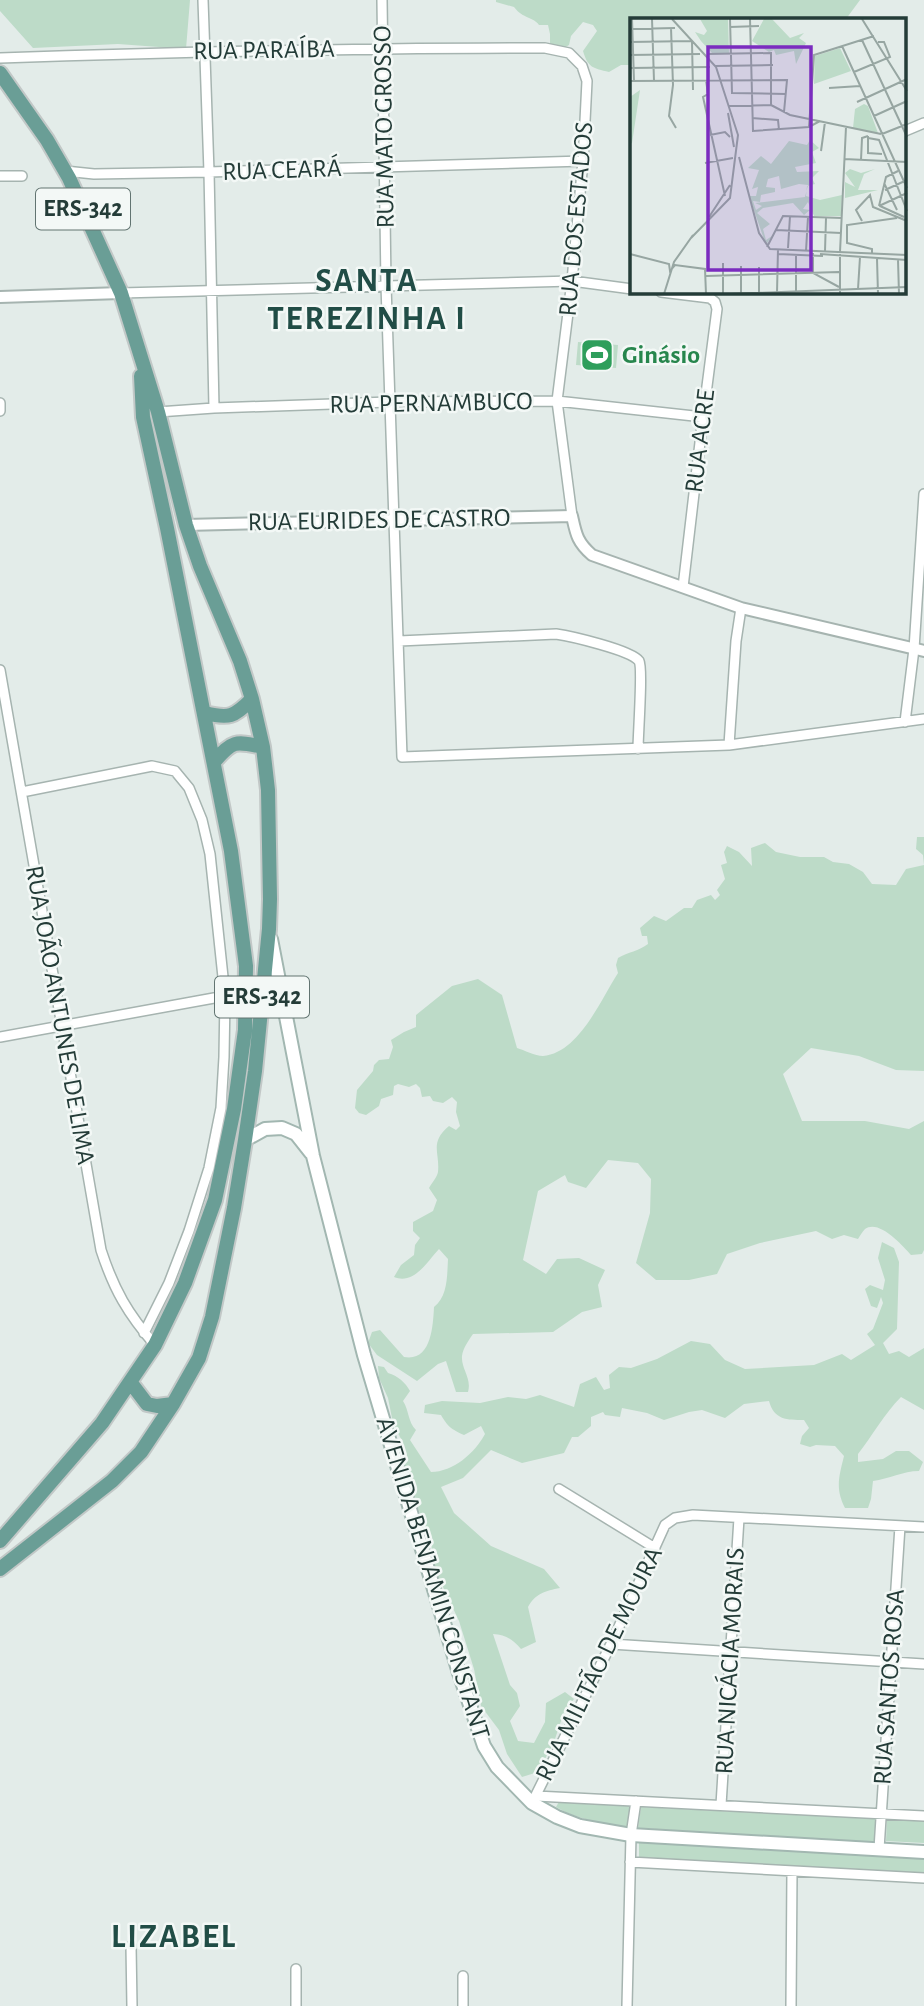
<svg xmlns="http://www.w3.org/2000/svg" width="924" height="2006" viewBox="0 0 924 2006" font-family="'Alegreya Sans',sans-serif">
  <rect width="100%" height="100%" fill="#e3ece9"/>
  <path fill="#bddbc8" d="M0,0H190L186,49L118,44L33,48L0,11Z
    M496,0H860L846,19H632V65H621L609,72C593,68 588,68 583,51L597,31L593,25L583,22L571,36L569,45L562,49L550,44V34L548,25H539C534,17 523,19 514,7L496,2Z
    M578,342L618,345L616,368L576,365Z
    M917,837H924V1071L896,1070L859,1056L811,1048L783,1074L802,1121H865L909,1129L924,1121V1250L922,1254L911,1255C902,1245 879,1219 865,1229C862,1232 860,1236 858,1239L844,1235L832,1239L816,1231L760,1243L727,1254L717,1274L689,1280H656L636,1263L650,1213L651,1179L638,1163L608,1160L586,1188L568,1182L565,1175L538,1191L523,1260L546,1274L557,1259L579,1258L605,1270L598,1285L602,1307L582,1312L553,1332L473,1334C469,1340 463,1348 462,1356C461,1369 472,1378 468,1392H456L446,1361L438,1364L417,1381L377,1355L368,1343L372,1332L380,1330L404,1357C431,1362 433,1327 434,1307C448,1296 447,1276 448,1259L439,1249C427,1262 414,1285 394,1277L401,1265L414,1255L415,1245L420,1238L413,1231V1222L433,1211L437,1200L429,1188C432,1183 437,1177 438,1172C440,1152 429,1143 449,1126L456,1130L460,1126L456,1112L457,1102L452,1097L443,1103L433,1101L430,1096L422,1097L420,1088L416,1084L409,1087L398,1084L394,1086L393,1095L381,1099L379,1106L366,1115L359,1113L355,1108L357,1090L373,1071L374,1065L379,1060L389,1059L393,1047L391,1040L404,1032L416,1027V1015L452,986L478,979L502,995L517,1048C524,1050 535,1056 543,1056C579,1053 601,999 618,973L616,965L618,958C628,952 639,951 648,944L647,936H642L640,928L654,916L666,921L684,908H692L697,900L711,895L715,900L720,895L717,890L725,879L721,865L727,863L724,852L727,846L739,852L752,866L751,848L765,843L776,852L800,857H824L833,862L849,864L863,872L872,884L896,885L906,869L924,865L923,855L916,849Z
    M882,1242L894,1248L899,1262L897,1329L883,1343L889,1354L899,1351L909,1357L924,1348V1410L901,1397C884,1414 873,1435 858,1454V1462L883,1459L896,1451H909L923,1462L919,1471C903,1471 889,1479 873,1481L871,1499L868,1508H845C835,1488 839,1477 844,1456L835,1446L816,1445L810,1447L800,1444L802,1436L809,1428L804,1420C787,1420 774,1420 769,1401L744,1404L725,1418L702,1410L689,1412L664,1420L647,1413L622,1408L620,1417L605,1415L603,1412L591,1417V1426L578,1437H572L564,1453L522,1463L491,1450L463,1478L441,1487L454,1513L491,1546L544,1569L560,1588C545,1591 536,1593 528,1607L536,1642L521,1649C512,1639 506,1635 493,1634L510,1685L517,1693L520,1706L510,1721L518,1741L534,1743L545,1722L546,1703L565,1692L574,1699L564,1712L554,1742L538,1772L522,1777L507,1754L499,1730L481,1706L474,1669L459,1621L436,1572L430,1538L409,1486L401,1458V1439L393,1423L388,1398L379,1378L378,1366L384,1367L388,1373C398,1376 405,1382 410,1391L403,1401C409,1410 408,1423 416,1430L410,1440L431,1472C453,1472 475,1453 485,1434L481,1426L464,1435C451,1429 448,1427 441,1415L424,1413L425,1405L442,1401L480,1403L508,1397L526,1399L540,1395L574,1407L580,1384L596,1377L604,1390L610,1388L609,1375L619,1367L631,1368L657,1359L691,1341L710,1344L725,1360L745,1369L814,1365L842,1354L851,1360L875,1345L867,1334L873,1329L883,1303L881,1297L877,1308L871,1306L865,1289L870,1285L883,1290L885,1280L878,1258Z
    M560,1800L631,1806L628,1827C603,1823 578,1820 556,1807Z
    M641,1807L876,1819L875,1842L638,1828Z
    M887,1819L924,1821V1843L886,1841Z
    M639,1842L924,1857V1874L639,1857Z"/>
  <g fill="none" stroke-linecap="round" stroke-linejoin="round">
    <defs>
      <path id="minor" d="M203,0L209,172L214,408
        M382,0L386,285L402,757L729,745L924,719
        M0,58C182,52 363,48 545,48L569,53L582,66L587,81L583,161L572,281L557,401L572,516
        M905,131L924,123
        M65,171L94,174L209,172L583,161
        M0,176H22
        M661,292L710,298L715,302L717,309L703,417L683,587
        M121,293L572,281L632,289
        M0,403V411
        M158,412L214,408L389,402L557,401L703,417
        M399,641L556,634C570,636 631,650 639,661C643,668 638,736 638,749
        M0,670L101,1250C114,1290 128,1314 155,1345
        M905,722L914,649L924,494
        M729,745L736,641L741,608
        M22,792L152,766L175,771L189,788L202,820L210,854L225,996L224,1057L221,1108L209,1168L189,1231L169,1283L144,1333
        M0,1037L225,996
        M559,1489L655,1548
        M611,1644L924,1664
        M536,1796L924,1816
        M532,1803L611,1644L665,1525L675,1518L693,1515L924,1527
        M721,1805L739,1518
        M879,1849L900,1526
        M630,1862L924,1878
        M131,1946L132,2006
        M296,1969V2006
        M463,1976V2006
        M627,2006L631,1835L636,1801
        M791,2006L792,1871"/>
      <path id="tertiary" d="M0,297L121,293
        M186,525L572,516C576,534 577,542 592,555L741,608L924,651"/>
      <path id="secondary" d="M271,939L313,1156L364,1355L459,1673L484,1746L497,1767L532,1803L557,1817L580,1826L631,1835L924,1852
        M245,1140L265,1129L282,1128L296,1134L311,1153"/>
      <path id="primary" d="M0,73L47,140L69,178L121,293L158,412L186,525L200,566L240,661L252,699L263,747L268,790L270,899L269,929L255,1071L245,1140L234,1208L212,1317L199,1358L173,1404L141,1452L112,1481L0,1569
        M205,713C229,719 234,717 252,699
        M214,762C233,740 235,741 263,747
        M131,1383L147,1404L157,1406L173,1404
        M0,1541L102,1423L155,1345L185,1283L215,1200L234,1109L245,1030L246,966L231,851L167,528L143,417L141,376"/>
    </defs>
    <use href="#minor" stroke="#a6b4b0" stroke-width="12"/>
    <use href="#tertiary" stroke="#a6b4b0" stroke-width="14"/>
    <use href="#secondary" stroke="#a2b7b1" stroke-width="16"/>
    <use href="#primary" stroke="#c2c8c7" stroke-width="18"/>
    <use href="#minor" stroke="#fff" stroke-width="9"/>
    <use href="#tertiary" stroke="#fff" stroke-width="10"/>
    <use href="#secondary" stroke="#fff" stroke-width="12"/>
    <use href="#primary" stroke="#6a9e96" stroke-width="14"/>
  </g>
  <defs>
    <symbol id="stadium-square" viewBox="-11 -11 22 22"><rect x="-9" y="-9" width="18" height="18" rx="4" fill="#2e9e5b" stroke="#f3f8f6"/><path d="M0-5a6.5 5 0 1 0 0 10a6.5 5 0 1 0 0-10ZM-3.5-1.8h7v3.6h-7Z" fill="#fff"/></symbol>
  </defs>
  <g fill-rule="evenodd">
    <use href="#stadium-square" x="578" y="336" width="38" height="38"/>
  </g>
  <g text-anchor="middle" dominant-baseline="central" stroke-width="5" stroke-linejoin="round" paint-order="stroke">
    <g fill="#f3f8f6" stroke="#627471" stroke-width="2">
      <rect x="36" y="188.5" width="94" height="41" rx="5"/>
      <rect x="215" y="976.5" width="94" height="41" rx="5"/>
    </g>
    <g font-size="24" font-weight="bold" fill="#243c38">
      <text x="83" y="209">ERS-342</text>
      <text x="262" y="997">ERS-342</text>
    </g>
    <g font-size="26" fill="#243c38" stroke="#f3f8f6">
      <text transform="translate(264 50) rotate(-1)">RUA PARAÍBA</text>
      <text transform="translate(384 127) rotate(-91)">RUA MATO GROSSO</text>
      <text transform="translate(282 170) rotate(-2)">RUA CEARÁ</text>
      <text transform="translate(576 219) rotate(-85)">RUA DOS ESTADOS</text>
      <text transform="translate(431 403) rotate(-1)">RUA PERNAMBUCO</text>
      <text transform="translate(700 441) rotate(-83)">RUA ACRE</text>
      <text transform="translate(379 520) rotate(-1)">RUA EURIDES DE CASTRO</text>
      <text transform="translate(60 1015) rotate(80)">RUA JOÃO ANTUNES DE LIMA</text>
      <text transform="translate(433 1578) rotate(73)">AVENIDA BENJAMIN CONSTANT</text>
      <text transform="translate(730 1661) rotate(-87)">RUA NICÁCIA MORAIS</text>
      <text transform="translate(599 1664) rotate(-64)">RUA MILITÃO DE MOURA</text>
      <text transform="translate(889 1687) rotate(-86)">RUA SANTOS ROSA</text>
    </g>
    <g font-size="26" font-weight="bold" fill="#27864d" stroke="#f3f8f6" text-anchor="start">
      <text x="622" y="355">Ginásio</text>
    </g>
    <g font-size="33" font-weight="bold" letter-spacing="2" fill="#214d46" stroke="#f3f8f6">
      <text x="367" y="281">SANTA<tspan x="367" dy="38">TEREZINHA I</tspan></text>
      <text x="174" y="1937">LIZABEL</text>
    </g>
  </g>
  <g transform="translate(630 18)">
    <rect width="276" height="276" fill="#e3ece9"/>
    <path d="M70,1H98L99,35H82L71,23L65,14L74,17L77,13ZM134,1H142L160,20L174,15L169,20L176,25L166,46L164,33L146,37L144,32L139,34L122,23ZM210,30L221,53L184,66L185,38ZM10,72L2,125L0,126V79ZM234,86L238,88L248,115L223,110L225,91ZM180,122L189,130L182,134L186,145L165,149L167,154L189,153L182,160L185,166L177,168L176,178L190,182L212,177L211,198H184L178,184L173,191L180,192L174,197L163,185L133,190L127,195L140,206L133,211L136,222L142,218L136,227L119,178H126L128,169L122,171L129,152L118,150L131,138L141,146L159,123L177,127ZM149,158L151,171L169,166L178,167L175,179L125,185L132,188L126,192L123,183L130,184L131,177L145,174V170L136,169L138,161ZM220,151L231,155L245,151L234,156L228,172H248L215,180V164L225,169L215,155Z" fill="#bddbc8" fill-rule="evenodd"/>
    <path fill="none" stroke="#97a6a2" stroke-width="2" d="M2,1L4,63M22,1L24,63M42,1L86,49L108,117L100,180L61,220M100,1L102,75M120,1L123,113L179,109L190,103M232,1L277,73M100,9L129,8M41,10L43,67L39,98L46,110M1,11L45,10M232,22L277,119M0,24L62,23M62,24L63,72M212,28L277,170M77,36L141,35V87M0,37L70,36M85,48L143,47M0,50L80,49M224,54L260,39L254,24H248M76,62L78,76L73,79L95,178M0,63L157,62L154,94M199,70L230,68M101,75L156,76M227,84L277,61M141,87L160,97L251,116M99,88L141,87M98,95L104,129M244,98L277,83M122,100L148,102L149,112M179,109L184,37L244,18M252,116L277,106M80,117L95,114L100,119M238,118V135L252,136M238,120L249,122L277,193M191,133L195,104M109,139L129,215L140,231L277,237M214,141L277,144M231,142L232,120L238,118M75,145L103,140M254,165L267,192M255,172L277,162M249,188L256,159L268,153M249,188L277,175M250,188L274,199M79,199L100,167M232,203L226,192L240,177L243,189L277,203M146,212L211,215M137,229L153,198L212,200M158,230L160,198M176,233L178,199M195,233L196,200M210,234L216,109M183,235V255L209,269M242,235V231L217,225V207L267,200M0,236L39,246L40,253L45,247L75,251L76,276M148,236L193,238M190,236L277,242M210,236V276M247,241L248,276M268,242L269,276M93,245V276M76,258L209,254M228,271L230,239M129,275V249M147,275L148,231M166,275V237M34,276L44,244L63,217M99,276L277,269M111,276V248"/>
    <path fill="#7b2cbf" fill-opacity="0.15" stroke="#7b2cbf" stroke-width="3.5" d="M78,29H181V252H78Z"/>
    <rect width="276" height="276" fill="none" stroke="#243c38" stroke-width="3.5"/>
  </g>
</svg>
